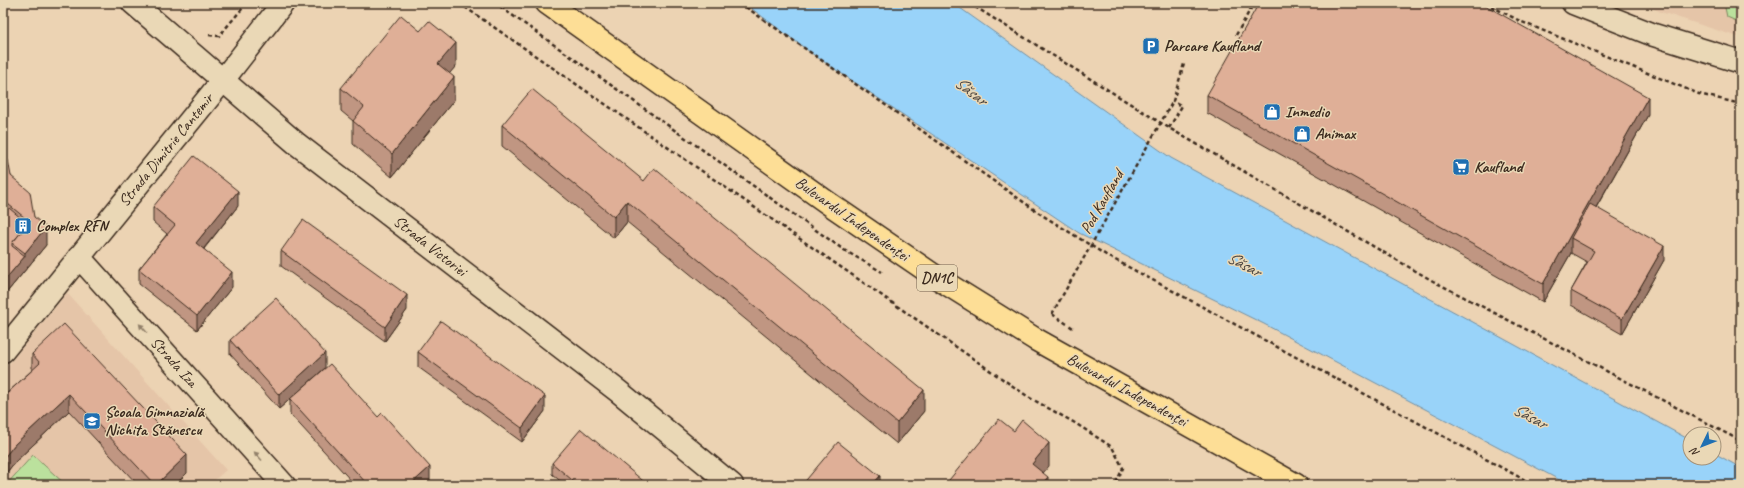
<svg xmlns="http://www.w3.org/2000/svg" width="1744" height="488" viewBox="0 0 1744 488" font-family="Caveat,sans-serif">
  <rect width="100%" height="100%" fill="#ecd3b3"/>
  <filter id="ink" filterUnits="userSpaceOnUse"><feTurbulence type="fractalNoise" baseFrequency=".025" numOctaves="2"/><feDisplacementMap in="SourceGraphic" scale="8" xChannelSelector="R" yChannelSelector="G"/><feConvolveMatrix kernelMatrix="1 2 1 2 8 2 1 2 1" color-interpolation-filters="sRGB"/></filter>
  <g filter="url(#ink)">
    <path fill="#e5c5a8" d="M1639,3H1741V38L1661,12Z
      M67,293L226,470L209,485H3V372Z"/>
    <path fill="#bbe19d" stroke="#7b865e" d="M1724,3H1741V23L1727,17Z
      M33,455L66,485H6Z"/>
    <path fill="#99d3f9" stroke="#738fa1" d="M744,3H953L1171,158L1690,440V458H1714V453L1741,468V485H1569L1264,324L1079,233L814,55Z"/>
    <g fill="none" stroke-linecap="round" stroke-linejoin="round">
      <defs>
        <path id="minor" d="M79,257L284,485
          M3,351L223,80"/>
        <path id="tertiary" d="M133,3L297,144L618,391L732,485
          M1573,3L1654,35L1741,62
          M223,80L283,3"/>
        <path id="primary" d="M547,3L828,203L939,279L1035,339L1296,485"/>
      </defs>
      <use href="#minor" stroke="#3b2a1e" stroke-width="25"/>
      <use href="#tertiary" stroke="#3b2a1e" stroke-width="25"/>
      <use href="#primary" stroke="#3b2a1e" stroke-width="25"/>
      <path stroke="#3b2a1e" stroke-width="2.5" stroke-dasharray="4 3" stroke-linecap="butt" d="M459,3L1030,398L1075,423L1112,447L1123,468L1115,485
        M495,3L844,250L882,272
        M740,3L1042,215L1106,255L1534,485
        M969,3L1169,128L1433,281L1741,441
        M1485,3L1522,22L1699,94L1741,104
        M209,35L219,36L247,3
        M1236,35L1254,3
        M1169,128L1182,106L1173,101L1184,64
        M1052,314L1073,328"/>
      <use href="#minor" stroke="#ead8b6" stroke-width="22"/>
      <use href="#tertiary" stroke="#ead8b6" stroke-width="22"/>
      <use href="#primary" stroke="#fdde96" stroke-width="22"/>
      <path stroke="#3b2a1e" stroke-width="2.5" stroke-dasharray="4 3" stroke-linecap="butt" d="M1052,314L1173,101"/>
    </g>
    <path fill="#c09682" stroke="#3b2a1e" d="M456,66L449,73L454,100L392,177L353,144V121L341,111V88Z
      M1207,95L1648,115L1596,208L1664,260L1622,334L1571,305V291L1587,262L1571,253L1543,302L1207,113Z
      M502,125L644,181L924,411L897,444L627,222L614,238L502,146Z
      M3,155L11,176L34,217L46,245L3,297Z
      M238,206L204,249L232,287L197,330L139,284V269L167,234L153,222V207Z
      M281,251L407,310L385,341L281,266Z
      M230,340L325,368L430,482L427,485H355L290,414V399L279,409L230,354Z
      M418,352L545,411L522,442L418,367Z
      M32,354L187,473L175,485H138L69,411L15,462L3,477V397L32,370Z
      M552,463L648,485H565L552,474Z"/>
    <path fill="#9c7a6a" stroke="#3b2a1e" d="M456,43V66L438,87V64Z
      M454,77V100L392,177V154Z
      M1648,97V115L1577,241L1571,238V253L1543,302V284Z
      M238,191V206L196,258V243Z
      M627,201V222L614,238V217Z
      M46,227V245L3,297V282L25,256V253Z
      M1664,246V260L1622,334V319Z
      M232,272V287L197,330V316Z
      M407,295V310L385,341V327Z
      M325,353V368L279,409V395Z
      M924,390V411L897,444V423Z
      M69,394V411L15,462L3,477V459L15,444Z
      M545,396V411L522,442V428Z
      M1049,443V466L1033,485L1032,464Z
      M187,455V473L175,485H156Z
      M430,467V482L427,485H410Z
      M880,476V485H872Z
      M1048,477V485H1041Z"/>
    <path fill="#dfaf97" stroke="#3b2a1e" d="M1259,3H1481L1648,97L1543,284L1207,95Z
      M401,15L420,31L429,21L456,43L438,64L454,77L392,154L353,121L364,107L341,88Z
      M532,89L644,181L654,168L924,390L897,423L627,201L614,217L502,125Z
      M3,155L8,160L11,176L30,192L34,217L46,227L25,253L12,243L30,222L3,200Z
      M194,156L238,191L196,243L232,272L197,316L139,269L175,225L153,207Z
      M3,203L28,224L12,243V246L25,256L3,282Z
      M1590,204L1664,246L1622,319L1571,291L1594,251L1571,238Z
      M303,220L407,295L385,327L281,251Z
      M276,298L325,353L279,395L230,340Z
      M441,321L545,396L522,428L418,352Z
      M64,324L187,455L156,485H155L69,394L15,444L3,459V397L40,363L32,354Z
      M330,364L378,417L382,413L430,467L410,485H368L290,399Z
      M999,419L1014,431L1022,420L1049,443L1032,464L1048,477L1041,485H945Z
      M581,429L648,485H578L552,463Z
      M838,442L880,476L872,485H802Z"/>
    <defs><path id="oneway-solid" d="M-6-.8H1V-3.2L6.5 0L1 3.2V.8H-6Z"/></defs>
    <g fill="#92816a">
      <use href="#oneway-solid" transform="translate(143 328) rotate(-132)"/>
      <use href="#oneway-solid" transform="translate(258 456) rotate(-132)"/>
    </g>
  </g>
  <defs>
    <symbol id="parking-square" viewBox="-11 -11 22 22"><rect x="-9" y="-9" width="18" height="18" rx="4" fill="#1f6fb2" stroke="#ead8b6"/><path d="M-3.5-5.5H1a3.5 3.5 0 0 1 0 7H-1V5.5H-3.5ZM-1-3.4V-.6H.8a1.4 1.4 0 0 0 0-2.8Z" fill="#fff"/></symbol>
    <symbol id="shop-square" viewBox="-11 -11 22 22"><rect x="-9" y="-9" width="18" height="18" rx="4" fill="#1f6fb2" stroke="#ead8b6"/><path d="M-5-2.5h2.3a2.7 3.5 0 0 1 5.4 0H5L5.5 6h-11ZM-1.5-2.5h3a1.5 2.3 0 0 0-3 0Z" fill="#fff"/></symbol>
    <symbol id="supermarket-square" viewBox="-11 -11 22 22"><rect x="-9" y="-9" width="18" height="18" rx="4" fill="#1f6fb2" stroke="#ead8b6"/><path d="M-6-5.5h2.5l.6 2H6L4.5 2H-2.5L-4.4-4H-6ZM-1.5 3.2a1.3 1.3 0 1 0 .1 0ZM3 3.2a1.3 1.3 0 1 0 .1 0Z" fill="#fff"/></symbol>
    <symbol id="building-square" viewBox="-11 -11 22 22"><rect x="-9" y="-9" width="18" height="18" rx="4" fill="#1f6fb2" stroke="#ead8b6"/><path d="M-4-6H4V6H1V3H-1V6H-4ZM-2.5-4.3h1.7v1.8h-1.7ZM.8-4.3h1.7v1.8H.8ZM-2.5-1h1.7V.8h-1.7ZM.8-1h1.7V.8H.8Z" fill="#fff"/></symbol>
    <symbol id="school-square" viewBox="-11 -11 22 22"><rect x="-9" y="-9" width="18" height="18" rx="4" fill="#1f6fb2" stroke="#ead8b6"/><path d="M0-5L7-2L0 1L-7-2ZM-4 1L0 2.5L4 1V4Q0 6-4 4Z" fill="#fff"/></symbol>
  </defs>
  <g fill-rule="evenodd">
    <use href="#parking-square" x="1141" y="36" width="20" height="20"/>
    <use href="#shop-square" x="1262" y="102" width="20" height="20"/>
    <use href="#shop-square" x="1292" y="124" width="20" height="20"/>
    <use href="#supermarket-square" x="1451" y="157" width="20" height="20"/>
    <use href="#building-square" x="13" y="216" width="20" height="20"/>
    <use href="#school-square" x="82" y="411" width="20" height="20"/>
  </g>
  <g text-anchor="middle" dominant-baseline="central" stroke-width="3" stroke-linejoin="round" paint-order="stroke">
    <rect fill="#ead8b6" stroke="#705e4c" stroke-width="1" x="917" y="265" width="40" height="26" rx="3"/>
    <g font-size="15" font-weight="bold" fill="#3b2a1e">
      <text x="937" y="278">DN1C</text>
    </g>
    <g font-size="16" font-weight="bold" fill="#3b2a1e" stroke="#ead8b6" text-anchor="start">
      <text x="1164" y="46">Parcare Kaufland</text>
      <text x="1285" y="112">Inmedio</text>
      <text x="1315" y="134">Animax</text>
      <text x="1474" y="167">Kaufland</text>
      <text x="36" y="226">Complex RFN</text>
      <text x="105" y="412">Școala Gimnazială<tspan x="105" dy="18">Nichita Stănescu</tspan></text>
    </g>
    <g font-size="16" fill="#3b2a1e" stroke="#ead8b6">
      <text transform="translate(166 150) rotate(-51)">Strada Dimitrie Cantemir</text>
      <text transform="translate(1102 202) rotate(-60)">Pod Kaufland</text>
      <text transform="translate(852 219) rotate(35)">Bulevardul Independenței</text>
      <text transform="translate(430 246) rotate(38)">Strada Victoriei</text>
      <text transform="translate(174 362) rotate(48)">Strada Iza</text>
      <text transform="translate(1127 390) rotate(29)">Bulevardul Independenței</text>
    </g>
    <g font-size="17" font-style="italic" fill="#49433f" stroke="#ead8b6">
      <text transform="translate(971 91) rotate(37)">Săsar</text>
      <text transform="translate(1244 264) rotate(28)">Săsar</text>
      <text transform="translate(1530 416) rotate(28)">Săsar</text>
    </g>
  </g>
  <rect width="1744" height="488" fill="none" stroke="#ead8b6" stroke-width="16"/>
  <rect x="8" y="8" width="1728" height="472" fill="none" stroke="#3b2a1e" stroke-width="1.5" filter="url(#ink)"/>
  <g transform="translate(1702 446) rotate(227)"><circle r="19" fill="#ead8b6" stroke="#a49279"/>
  <path d="M0-3L7 15L0 10L-7 15Z" fill="#1f6fb2"/>
  <text y="-6" font-size="11" font-weight="bold" text-anchor="middle" fill="#3b2a1e">N</text>
  </g>
</svg>
